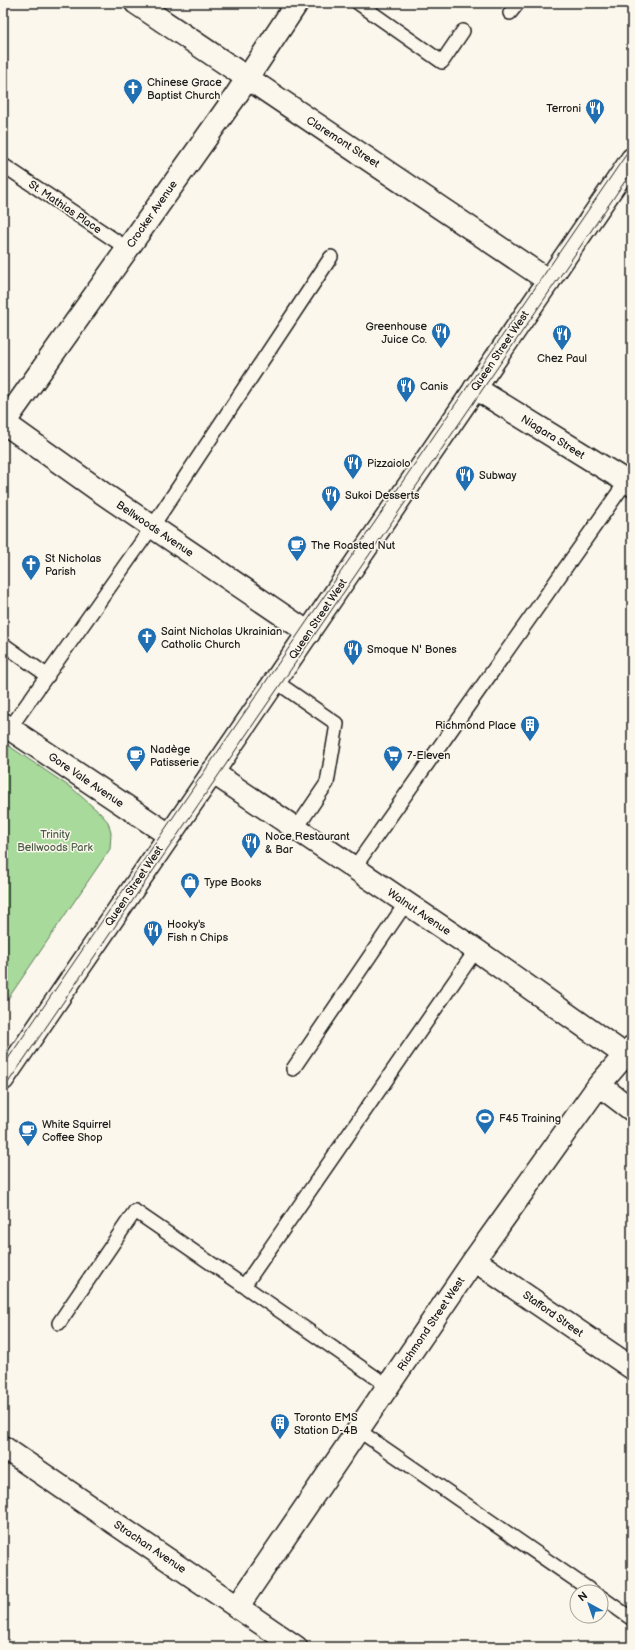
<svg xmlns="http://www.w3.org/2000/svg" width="635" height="1650" viewBox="0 0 635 1650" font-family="'Balsamiq Sans',sans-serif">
  <rect width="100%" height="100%" fill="#fbf7ec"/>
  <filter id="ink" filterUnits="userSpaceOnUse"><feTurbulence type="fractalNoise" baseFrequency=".025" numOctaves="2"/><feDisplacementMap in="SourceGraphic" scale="8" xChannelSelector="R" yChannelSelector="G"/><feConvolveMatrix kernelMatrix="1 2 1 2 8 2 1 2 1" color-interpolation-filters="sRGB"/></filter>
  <g filter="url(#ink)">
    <path fill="#a8da9b" stroke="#627b5c" d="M3,742L73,789L101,814L108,822L111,833L110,849L3,1006Z"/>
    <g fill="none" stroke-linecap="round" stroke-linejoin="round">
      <defs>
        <path id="lane" d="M358,3L442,62L463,31
          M510,13L518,3
          M3,165L128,249
          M3,644L48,676
          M275,681L337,724L327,783L296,829
          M10,728L152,527L331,257
          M354,868L630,476
          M293,1069L406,903
          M244,1286L388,1386
          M59,1323L135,1211L244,1286L476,950
          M358,1430L593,1592
          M601,1597L632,1619"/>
        <path id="street" d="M136,3L549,281
          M475,388L632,485
          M3,422L101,492L309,633
          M4,423L233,100L297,3
          M3,724L169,835
          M212,772L476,950L625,1055
          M599,1085L632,1110
          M474,1260L632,1368
          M238,1606L474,1260L599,1085L632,1047"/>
        <path id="secondary" d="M3,1079L632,159
          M3,1447L296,1647"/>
      </defs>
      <use href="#lane" stroke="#1c1c1c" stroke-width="16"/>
      <use href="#street" stroke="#1c1c1c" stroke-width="25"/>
      <use href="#secondary" stroke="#1c1c1c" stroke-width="25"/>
      <use href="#lane" stroke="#fbf7ec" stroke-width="13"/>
      <use href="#street" stroke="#fbf7ec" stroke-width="22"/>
      <use href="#secondary" stroke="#fbf7ec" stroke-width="22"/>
      <path stroke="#1c1c1c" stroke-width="1" d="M3,1066L632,146
        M3,1090L632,171"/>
    </g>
  </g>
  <defs>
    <symbol id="church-pin" viewBox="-11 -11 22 30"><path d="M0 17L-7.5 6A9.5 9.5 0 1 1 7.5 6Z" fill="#1f6fb2" stroke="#fbf7ec"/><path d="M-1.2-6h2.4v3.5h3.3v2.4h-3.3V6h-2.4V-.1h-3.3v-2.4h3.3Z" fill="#fff"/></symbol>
    <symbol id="restaurant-pin" viewBox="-11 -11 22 30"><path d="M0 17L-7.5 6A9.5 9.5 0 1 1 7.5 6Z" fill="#1f6fb2" stroke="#fbf7ec"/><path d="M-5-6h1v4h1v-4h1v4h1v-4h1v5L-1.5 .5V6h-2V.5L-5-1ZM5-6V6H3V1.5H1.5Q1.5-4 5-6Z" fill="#fff"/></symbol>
    <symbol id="cafe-pin" viewBox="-11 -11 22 30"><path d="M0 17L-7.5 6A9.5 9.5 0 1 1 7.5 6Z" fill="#1f6fb2" stroke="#fbf7ec"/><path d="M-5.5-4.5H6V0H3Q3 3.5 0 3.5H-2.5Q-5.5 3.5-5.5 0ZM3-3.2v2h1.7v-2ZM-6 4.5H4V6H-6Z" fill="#fff"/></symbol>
    <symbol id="building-pin" viewBox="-11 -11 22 30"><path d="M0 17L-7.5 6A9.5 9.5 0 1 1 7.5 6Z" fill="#1f6fb2" stroke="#fbf7ec"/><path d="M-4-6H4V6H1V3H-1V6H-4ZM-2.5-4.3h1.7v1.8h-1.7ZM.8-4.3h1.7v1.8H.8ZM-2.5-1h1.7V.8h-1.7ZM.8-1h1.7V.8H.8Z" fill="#fff"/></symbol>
    <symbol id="supermarket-pin" viewBox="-11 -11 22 30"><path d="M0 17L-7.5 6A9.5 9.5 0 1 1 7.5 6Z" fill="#1f6fb2" stroke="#fbf7ec"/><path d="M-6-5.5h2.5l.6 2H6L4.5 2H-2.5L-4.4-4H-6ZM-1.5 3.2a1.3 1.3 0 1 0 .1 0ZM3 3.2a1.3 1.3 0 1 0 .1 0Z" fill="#fff"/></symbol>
    <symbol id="shop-pin" viewBox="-11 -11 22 30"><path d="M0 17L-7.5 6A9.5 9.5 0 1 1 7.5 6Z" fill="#1f6fb2" stroke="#fbf7ec"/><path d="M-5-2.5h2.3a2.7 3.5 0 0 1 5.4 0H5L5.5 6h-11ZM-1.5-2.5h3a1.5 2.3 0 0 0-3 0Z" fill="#fff"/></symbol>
    <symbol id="stadium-pin" viewBox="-11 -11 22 30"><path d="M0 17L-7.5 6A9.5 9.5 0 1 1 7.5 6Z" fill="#1f6fb2" stroke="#fbf7ec"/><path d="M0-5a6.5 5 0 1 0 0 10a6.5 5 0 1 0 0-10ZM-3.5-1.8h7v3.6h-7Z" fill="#fff"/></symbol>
  </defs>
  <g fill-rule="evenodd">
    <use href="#church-pin" x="122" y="77" width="22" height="30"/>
    <use href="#restaurant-pin" x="584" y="97" width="22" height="30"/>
    <use href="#restaurant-pin" x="430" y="321" width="22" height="30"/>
    <use href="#restaurant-pin" x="551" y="323" width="22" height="30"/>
    <use href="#restaurant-pin" x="395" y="375" width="22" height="30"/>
    <use href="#restaurant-pin" x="342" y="452" width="22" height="30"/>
    <use href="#restaurant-pin" x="454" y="464" width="22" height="30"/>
    <use href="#restaurant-pin" x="320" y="484" width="22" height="30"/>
    <use href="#cafe-pin" x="286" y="534" width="22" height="30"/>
    <use href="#church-pin" x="20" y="553" width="22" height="30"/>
    <use href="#church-pin" x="136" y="626" width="22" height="30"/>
    <use href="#restaurant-pin" x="342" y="638" width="22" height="30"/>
    <use href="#building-pin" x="519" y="714" width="22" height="30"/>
    <use href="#cafe-pin" x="125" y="744" width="22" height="30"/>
    <use href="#supermarket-pin" x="382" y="744" width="22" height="30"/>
    <use href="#restaurant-pin" x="240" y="831" width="22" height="30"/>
    <use href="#shop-pin" x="179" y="871" width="22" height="30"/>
    <use href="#restaurant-pin" x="142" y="919" width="22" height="30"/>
    <use href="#stadium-pin" x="474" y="1107" width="22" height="30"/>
    <use href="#cafe-pin" x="17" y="1119" width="22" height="30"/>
    <use href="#building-pin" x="269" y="1412" width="22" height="30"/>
  </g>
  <g text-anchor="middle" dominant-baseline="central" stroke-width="3" stroke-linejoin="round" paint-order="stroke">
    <g font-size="11" fill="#1c1c1c" stroke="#fbf7ec" text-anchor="start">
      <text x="147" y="82">Chinese Grace<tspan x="147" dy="13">Baptist Church</tspan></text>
      <text x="581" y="108" text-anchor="end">Terroni</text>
      <text x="427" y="326" text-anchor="end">Greenhouse<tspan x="427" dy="13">Juice Co.</tspan></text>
      <text x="562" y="358" text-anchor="middle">Chez Paul</text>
      <text x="420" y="386">Canis</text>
      <text x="367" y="463">Pizzaiolo</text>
      <text x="479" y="475">Subway</text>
      <text x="345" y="495">Sukoi Desserts</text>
      <text x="311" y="545">The Roasted Nut</text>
      <text x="45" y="558">St Nicholas<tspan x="45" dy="13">Parish</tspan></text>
      <text x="161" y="631">Saint Nicholas Ukrainian<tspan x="161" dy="13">Catholic Church</tspan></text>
      <text x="367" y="649">Smoque N' Bones</text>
      <text x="516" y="725" text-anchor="end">Richmond Place</text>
      <text x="150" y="749">Nadège<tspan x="150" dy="13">Patisserie</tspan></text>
      <text x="407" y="755">7-Eleven</text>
      <text x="265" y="836">Noce Restaurant<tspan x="265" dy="13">&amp; Bar</tspan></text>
      <text x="204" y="882">Type Books</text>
      <text x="167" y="924">Hooky's<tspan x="167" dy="13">Fish n Chips</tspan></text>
      <text x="499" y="1118">F45 Training</text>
      <text x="42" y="1124">White Squirrel<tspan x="42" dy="13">Coffee Shop</tspan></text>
      <text x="294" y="1417">Toronto EMS<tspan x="294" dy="13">Station D-4B</tspan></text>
    </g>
    <g font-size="11" fill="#1c1c1c" stroke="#fbf7ec">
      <text transform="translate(343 142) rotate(33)">Claremont Street</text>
      <text transform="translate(65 207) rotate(34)">St. Mathias Place</text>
      <text transform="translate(152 214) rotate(-55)">Crocker Avenue</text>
      <text transform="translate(500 351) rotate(-56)">Queen Street West</text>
      <text transform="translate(553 437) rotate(32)">Niagara Street</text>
      <text transform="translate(155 529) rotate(34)">Bellwoods Avenue</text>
      <text transform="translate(318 619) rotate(-56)">Queen Street West</text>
      <text transform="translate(86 780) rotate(34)">Gore Vale Avenue</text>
      <text transform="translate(134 886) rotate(-56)">Queen Street West</text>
      <text transform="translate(419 912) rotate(34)">Walnut Avenue</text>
      <text transform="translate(553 1314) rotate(35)">Stafford Street</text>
      <text transform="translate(431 1324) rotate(-56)">Richmond Street West</text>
      <text transform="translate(150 1547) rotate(34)">Strachan Avenue</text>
    </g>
    <g font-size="11" fill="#4d5e48" stroke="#fbf7ec">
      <text x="55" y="834">Trinity<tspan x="55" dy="13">Bellwoods Park</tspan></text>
    </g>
  </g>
  <rect width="635" height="1650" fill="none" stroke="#fbf7ec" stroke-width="16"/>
  <rect x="8" y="8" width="619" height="1634" fill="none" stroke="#1c1c1c" stroke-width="1.5" filter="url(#ink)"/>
  <g transform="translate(589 1604) rotate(320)"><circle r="19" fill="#fbf7ec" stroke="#a29f99"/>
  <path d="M0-3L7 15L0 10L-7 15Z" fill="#1f6fb2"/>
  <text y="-6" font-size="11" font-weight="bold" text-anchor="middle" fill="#1c1c1c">N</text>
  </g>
</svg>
